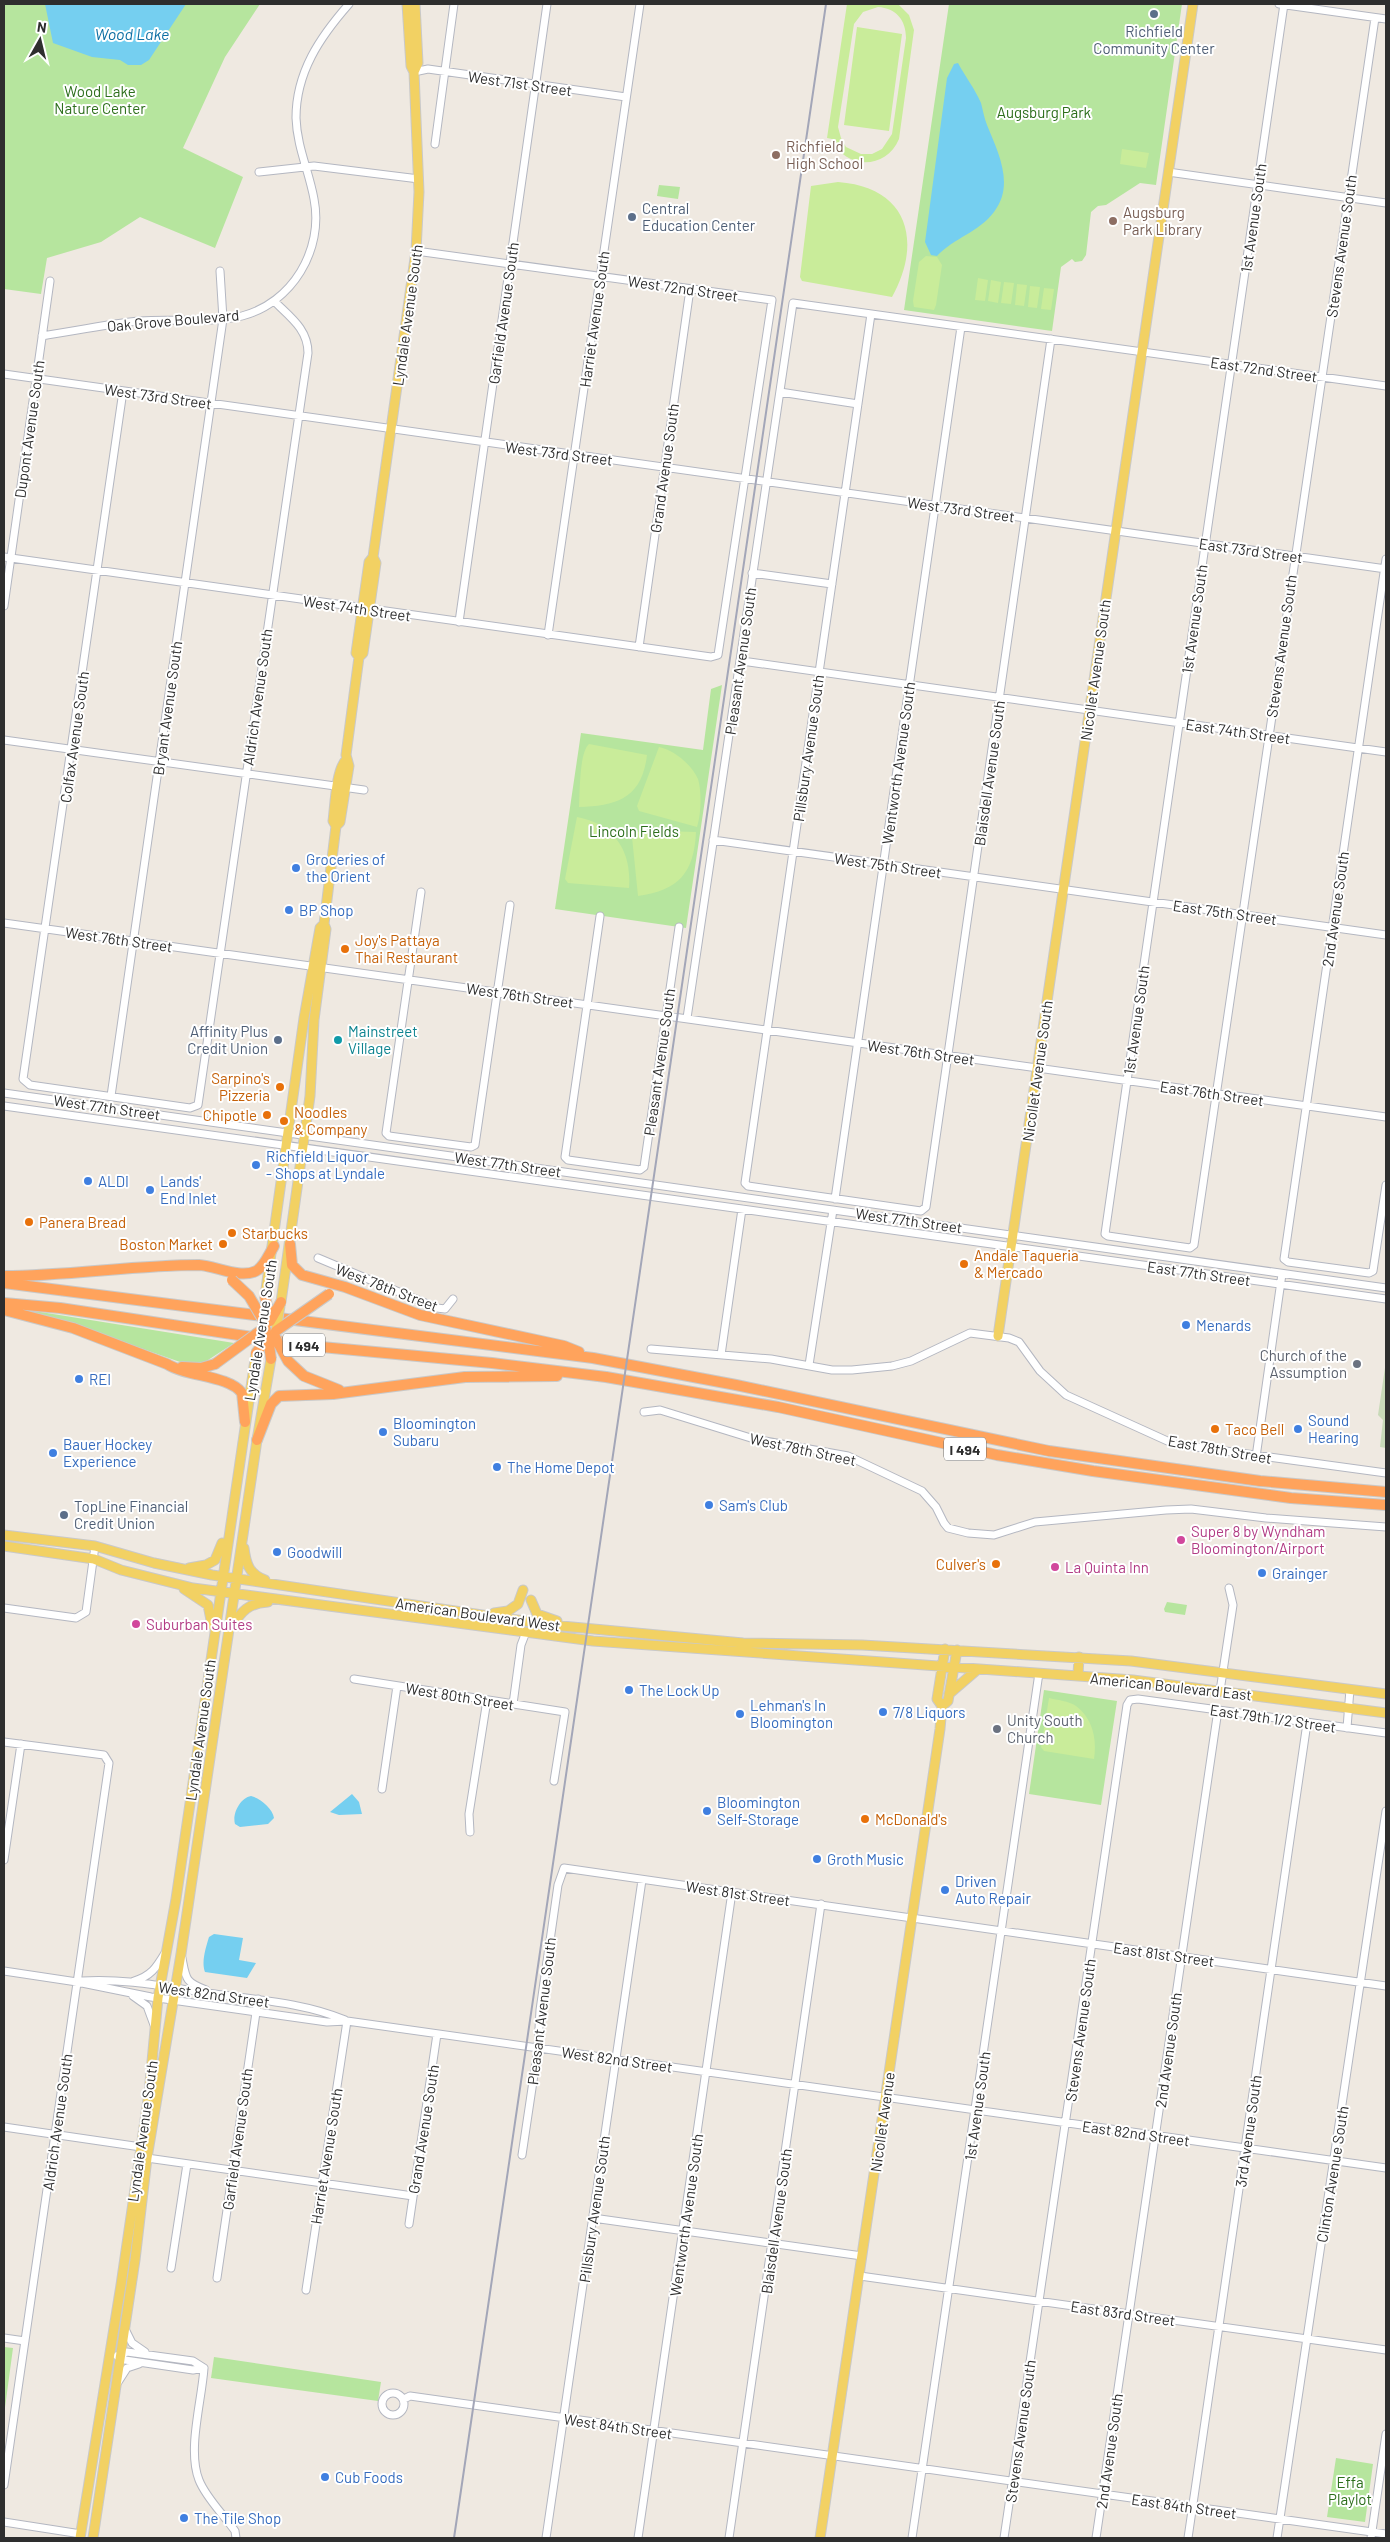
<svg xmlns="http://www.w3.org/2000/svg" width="1390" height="2542" viewBox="0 0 1390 2542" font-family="Barlow,sans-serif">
  <rect width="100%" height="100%" fill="#efe9e1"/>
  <path fill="#b6e59e" d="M4,4H260L225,57L183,148L243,177L215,248L140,217L101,242L47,258L41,294L4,289Z
    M949,4H1182L1156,185L1140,183L1106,205L1098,206L1091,212L1086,255L1082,261L1075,262L1072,259L1061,267L1052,331L904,310Z
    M659,185L680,187L678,199L657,196Z
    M722,685L686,928L555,909L581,733L703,750L711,689Z
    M28,1310L234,1343L205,1362L183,1363L60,1320L27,1313Z
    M1167,1602L1187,1605L1185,1615L1165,1612L1164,1609Z
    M1044,1690L1117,1701L1101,1805L1029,1794Z
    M4,2347L13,2348L4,2415Z
    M214,2357L381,2382L378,2401L211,2378Z
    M1336,2458L1373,2464L1365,2522L1327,2517Z"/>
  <path fill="#c8d9b8" d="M1386,1361V1448L1380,1447L1383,1420L1378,1415Z"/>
  <path fill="#c9ec9a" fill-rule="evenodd" d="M847,4H898L909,15L914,30L899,139C886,170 845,170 832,139L827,138ZM878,7C896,8 906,20 906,38L892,134L882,149L872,154H861L846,147L841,138L838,127L854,24L863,12Z
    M857,27L902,34L889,131L844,125Z
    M1122,149L1149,153L1146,168L1120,164Z
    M838,182C908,187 923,241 892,297L802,281L800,277L811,186Z
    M926,256L937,257L942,265L936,305L934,310L914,307L913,301L919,262Z
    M978,278L988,280L985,301L975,300Z
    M991,280L1001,282L998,303L988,301Z
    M1004,282L1014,283L1011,304L1001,303Z
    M1017,284L1027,285L1024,306L1015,305Z
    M1030,286L1040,287L1037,308L1028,307Z
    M1044,288L1054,289L1051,310L1041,309Z
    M589,744L647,755C642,798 617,806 579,807C580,793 579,753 589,744Z
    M659,747C674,750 692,765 698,779C702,792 701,815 697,827L639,811L637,806Z
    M577,817C615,824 632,852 629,888L568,883L565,879Z
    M660,831L696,832C694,873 679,890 638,896L632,837L636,832Z
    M1049,1698C1057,1700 1069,1701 1076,1706C1093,1719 1097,1739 1094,1759L1044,1751L1041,1747Z"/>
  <path fill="#75cff0" d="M45,4H186L149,60L141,65H128L120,60L92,57L53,43Z
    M958,63C965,76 975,89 981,103C983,110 984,118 987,125C998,152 1015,185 994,212C979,232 954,238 937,256L931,255L925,242L947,78L954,64Z
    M352,1794L359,1802L362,1814L339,1815L330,1812Z
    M251,1796C260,1798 273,1809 274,1818L268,1824L240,1827L235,1824C232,1814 240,1798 251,1796Z
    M214,1934L243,1938L239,1960L256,1963L247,1978L205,1972C201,1962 206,1947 209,1937Z"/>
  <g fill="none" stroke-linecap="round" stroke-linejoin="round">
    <defs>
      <path id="minor" d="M1279,4L1386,19
        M1284,4L1127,1081L1105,1234L1108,1236L1190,1248L1194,1245L1375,18
        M414,72L428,69L626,97
        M435,144L454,4
        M259,172L314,166L419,179
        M1168,172L1386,203
        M871,314L745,1183L748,1186L921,1211L926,1207L1051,339
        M42,336C75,331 107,324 140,321C173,318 209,324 242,316C292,303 324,250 314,199C309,171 297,147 296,118C296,72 320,37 349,4
        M4,374L1386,569
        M123,391L23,1079L30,1085L190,1108L198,1105L308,353C308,329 290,317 274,301
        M780,392L858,404
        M4,557L711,657L718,655L772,300L416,251
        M1386,559L1284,1259L1288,1262L1369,1273L1373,1271L1386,1185
        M752,573L832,584
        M4,606L50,281
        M459,622L547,4
        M548,635L640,4
        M639,647L690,289
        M742,661L1386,752
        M4,740L364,790
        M713,840L1386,935
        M421,892L386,1133L389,1136L471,1147L475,1145L510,905
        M600,916L565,1157L568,1160L640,1170L644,1167L679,927
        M4,923L1386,1117
        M687,1018L793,303L1386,386
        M4,1093L1386,1288
        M111,1096L223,319L220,271
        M4,1106L1386,1299
        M835,1199L961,327
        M318,1258L437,1308L445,1309L453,1299
        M651,1349L771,1359L832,1370H852L892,1366L911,1361L970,1333L1009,1338L1019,1342L1040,1371L1066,1395L1174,1444L1386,1473
        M721,1355L742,1209
        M809,1365L833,1210
        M644,1412L660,1410L754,1439L848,1456L922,1491L936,1507L944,1523L948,1528L968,1533L994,1535L1035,1522L1166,1510L1191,1509L1266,1518L1386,1527
        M1256,1457L1282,1274
        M4,1608L76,1618L86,1612L95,1546
        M354,1679L565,1712L554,1781
        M1220,1691L1233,1605L1229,1588
        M513,1704L521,1645L526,1632
        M1347,1728L1350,1689
        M4,1742L104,1755L109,1763L4,2485
        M382,1789L397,1686
        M470,1832L469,1814L487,1700
        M4,1860L21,1744
        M182,1958C186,1979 185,1982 206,1990
        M4,1971L77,1982L151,1997L327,2022L347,2021L1386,2168
        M82,1981C127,1978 171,1988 215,1994C258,2000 305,2003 345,2020
        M134,1981C151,1976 156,1968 165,1953
        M133,1996L147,2006L154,2025
        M4,2127L141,2147
        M522,2155L538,2048L540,2010L558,1885L564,1868L1386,1986
        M147,2158L413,2196
        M593,2218L862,2256
        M409,2224L437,2034
        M171,2268L187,2164
        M860,2276L1386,2350
        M217,2278L258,1999
        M306,2290L347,2021
        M125,2329L132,2343L145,2352
        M4,2338L25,2341
        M117,2356L125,2360L193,2370L204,2368
        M120,2356L127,2352L193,2361L204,2368
        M204,2368C202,2400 187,2450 199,2480C206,2498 224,2515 235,2531L236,2538
        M118,2382L127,2368L139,2364
        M382 2404a11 11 0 1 1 22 0a11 11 0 1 1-22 0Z
        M404,2399L410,2396L1386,2534
        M4,2522L81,2534
        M546,2538L642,1880
        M638,2538L732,1892
        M729,2538L821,1904
        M912,2538L1039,1673
        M1004,2538L1127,1705L1130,1700L1138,1699L1386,1733
        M1096,2538L1218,1710
        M1188,2538L1307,1723
        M1277,2538L1386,1811
        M1371,2538L1386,2434"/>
      <path id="major" d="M407,4L411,66L414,72
        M359,657L363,653L376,563L373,557
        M336,826L333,821C335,806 336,770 346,760
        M265,1296L304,1018L320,928L324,924
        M281,1302L310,1096L314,1020L326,929L324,924L336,826L340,822L349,766L346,755L359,657L356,653L369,562L373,557L416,251L419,192L414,72L418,63L415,4
        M998,1336L1193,4
        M4,1535L95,1546L154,1563L212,1575L551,1625L743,1643L862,1645L1131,1661L1386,1694
        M4,1546L94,1559L121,1570L193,1588L593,1641L1133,1680L1386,1713
        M244,1548C246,1564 249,1574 265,1580
        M189,1568L206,1565L215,1560L222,1543
        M184,1589L208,1605L212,1625
        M531,1600L537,1614L557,1621
        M494,1613L508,1611L518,1604L523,1590
        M232,1627C241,1611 249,1603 268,1602
        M1078,1675L1079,1657
        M949,1694L978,1669
        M942,1706L948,1701L957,1650
        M80,2538L121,2285L149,2093L158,1998L176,1899L256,1353
        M93,2538L135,2260L147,2158L181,1954L257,1440L271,1359
        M820,2538L940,1729L942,1706L937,1699L945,1649"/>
      <path id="highway" d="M290,1244L292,1265L302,1275L345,1287L420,1315L564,1346L579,1352
        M4,1276C69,1276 134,1265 199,1265C216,1266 240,1279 256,1271C264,1267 269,1254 274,1246
        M4,1283L593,1358L736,1385L1049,1451L1260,1481L1386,1492
        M4,1303L60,1308L311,1346L492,1363L606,1377L778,1407L997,1455L1093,1471L1291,1498L1386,1505
        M4,1310L73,1328L167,1364C187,1377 228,1375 242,1393L245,1422
        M262,1318L268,1337L273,1333
        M182,1367L201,1368L215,1364
        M304,1376L339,1390
        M257,1440L271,1404L279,1396L333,1394L465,1377L557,1376"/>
    </defs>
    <use href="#minor" stroke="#b4b7c1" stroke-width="9"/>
    <use href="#major" stroke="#c9c9c9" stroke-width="11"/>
    <use href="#highway" stroke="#c9c9c9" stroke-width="12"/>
    <use href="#minor" stroke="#fff" stroke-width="7"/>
    <use href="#major" stroke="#f2d163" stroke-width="9"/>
    <use href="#highway" stroke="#ffa35c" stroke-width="10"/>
    <path stroke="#a3a6b8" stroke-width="2" d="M454,2538L826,4"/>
    <defs>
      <path id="major-bridge" d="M276,1331L280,1306"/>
      <path id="highway-bridge" d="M232,1280L249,1296L262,1318
        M265,1296L270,1321
        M270,1321L281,1302
        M276,1331L329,1294
        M268,1337L271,1359
        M275,1337L288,1361L304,1376
        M256,1353L268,1337
        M215,1364L260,1331"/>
    </defs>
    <use href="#major-bridge" stroke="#c9c9c9" stroke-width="11" stroke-linecap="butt"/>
    <use href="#highway-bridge" stroke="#c9c9c9" stroke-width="12" stroke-linecap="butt"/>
    <use href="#major-bridge" stroke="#f2d163" stroke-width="9"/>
    <use href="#highway-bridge" stroke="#ffa35c" stroke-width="10"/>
  </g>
  <g fill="#5c6f8a" stroke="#fff" stroke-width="2">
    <circle cx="1154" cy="14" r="5"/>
    <circle cx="632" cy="217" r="5"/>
    <circle cx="278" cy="1040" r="5"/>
    <circle cx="64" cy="1515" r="5"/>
  </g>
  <g fill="#8d6e63" stroke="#fff" stroke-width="2">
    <circle cx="776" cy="155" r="5"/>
    <circle cx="1113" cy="221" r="5"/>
  </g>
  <g fill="#3f7fe0" stroke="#fff" stroke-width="2">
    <circle cx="296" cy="868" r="5"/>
    <circle cx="289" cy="910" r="5"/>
    <circle cx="256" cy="1165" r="5"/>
    <circle cx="88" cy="1181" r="5"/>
    <circle cx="150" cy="1190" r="5"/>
    <circle cx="1186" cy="1325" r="5"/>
    <circle cx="79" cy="1379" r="5"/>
    <circle cx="1298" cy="1429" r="5"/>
    <circle cx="383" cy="1432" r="5"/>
    <circle cx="53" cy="1453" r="5"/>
    <circle cx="497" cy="1467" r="5"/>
    <circle cx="709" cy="1505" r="5"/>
    <circle cx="277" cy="1552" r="5"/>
    <circle cx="1262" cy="1573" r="5"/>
    <circle cx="629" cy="1690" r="5"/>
    <circle cx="883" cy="1712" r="5"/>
    <circle cx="740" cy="1714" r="5"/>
    <circle cx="707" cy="1811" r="5"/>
    <circle cx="817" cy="1859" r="5"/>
    <circle cx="945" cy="1890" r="5"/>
    <circle cx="325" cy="2477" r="5"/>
    <circle cx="184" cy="2518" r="5"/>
  </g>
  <g fill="#e8710a" stroke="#fff" stroke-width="2">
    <circle cx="345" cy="949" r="5"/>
    <circle cx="280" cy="1087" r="5"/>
    <circle cx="267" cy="1115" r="5"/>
    <circle cx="284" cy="1121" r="5"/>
    <circle cx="29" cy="1222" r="5"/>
    <circle cx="232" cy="1233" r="5"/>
    <circle cx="223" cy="1244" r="5"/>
    <circle cx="964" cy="1264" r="5"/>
    <circle cx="1215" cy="1429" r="5"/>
    <circle cx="996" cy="1564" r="5"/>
    <circle cx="865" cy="1819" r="5"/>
  </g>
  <circle fill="#0f9aa8" stroke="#fff" stroke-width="2" cx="338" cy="1040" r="5"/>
  <g fill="#6b7280" stroke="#fff" stroke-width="2">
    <circle cx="1357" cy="1364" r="5"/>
    <circle cx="997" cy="1729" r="5"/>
  </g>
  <g fill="#d1479c" stroke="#fff" stroke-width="2">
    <circle cx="1181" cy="1540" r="5"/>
    <circle cx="1055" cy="1567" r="5"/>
    <circle cx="136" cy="1624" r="5"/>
  </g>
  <g text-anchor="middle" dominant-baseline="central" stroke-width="4" stroke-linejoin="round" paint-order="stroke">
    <g fill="#fff" stroke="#6d6d6d" stroke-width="1">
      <rect x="283" y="1333.5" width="42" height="23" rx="4"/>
      <rect x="944" y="1437.5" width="42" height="23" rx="4"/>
    </g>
    <g font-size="14" font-weight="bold" fill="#2e2e2e">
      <text x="304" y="1345">I 494</text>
      <text x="965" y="1449">I 494</text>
    </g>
    <g font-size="15" fill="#4e5e75" stroke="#fff" text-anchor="start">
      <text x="1154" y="31" text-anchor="middle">Richfield<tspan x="1154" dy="17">Community Center</tspan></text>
      <text x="642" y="208">Central<tspan x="642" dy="17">Education Center</tspan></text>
      <text x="268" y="1031" text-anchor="end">Affinity Plus<tspan x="268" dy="17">Credit Union</tspan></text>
      <text x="74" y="1506">TopLine Financial<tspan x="74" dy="17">Credit Union</tspan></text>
    </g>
    <g font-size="15" fill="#2e2e2e" stroke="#fff">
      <text transform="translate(520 83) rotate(8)">West 71st Street</text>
      <text transform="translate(1253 218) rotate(-82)">1st Avenue South</text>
      <text transform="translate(1341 246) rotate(-82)">Stevens Avenue South</text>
      <text transform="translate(683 288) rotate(8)">West 72nd Street</text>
      <text transform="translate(503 313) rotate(-82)">Garfield Avenue South</text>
      <text transform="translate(407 315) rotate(-82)">Lyndale Avenue South</text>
      <text transform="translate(594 319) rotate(-82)">Harriet Avenue South</text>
      <text transform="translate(173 320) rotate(-5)">Oak Grove Boulevard</text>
      <text transform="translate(1264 369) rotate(8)">East 72nd Street</text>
      <text transform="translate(158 396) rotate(8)">West 73rd Street</text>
      <text transform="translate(29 429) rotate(-82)">Dupont Avenue South</text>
      <text transform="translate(559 453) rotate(7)">West 73rd Street</text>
      <text transform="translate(664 468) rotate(-82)">Grand Avenue South</text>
      <text transform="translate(961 509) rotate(8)">West 73rd Street</text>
      <text transform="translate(1251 550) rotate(8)">East 73rd Street</text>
      <text transform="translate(357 608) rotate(8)">West 74th Street</text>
      <text transform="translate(1194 619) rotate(-82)">1st Avenue South</text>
      <text transform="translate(1281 646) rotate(-82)">Stevens Avenue South</text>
      <text transform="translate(740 661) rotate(-82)">Pleasant Avenue South</text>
      <text transform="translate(1095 670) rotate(-82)">Nicollet Avenue South</text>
      <text transform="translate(257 697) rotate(-82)">Aldrich Avenue South</text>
      <text transform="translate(167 708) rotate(-82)">Bryant Avenue South</text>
      <text transform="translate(1238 731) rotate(8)">East 74th Street</text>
      <text transform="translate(74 737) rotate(-82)">Colfax Avenue South</text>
      <text transform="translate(808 748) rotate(-82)">Pillsbury Avenue South</text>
      <text transform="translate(898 763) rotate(-82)">Wentworth Avenue South</text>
      <text transform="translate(989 773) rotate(-82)">Blaisdell Avenue South</text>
      <text transform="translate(888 865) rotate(8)">West 75th Street</text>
      <text transform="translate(1335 909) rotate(-82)">2nd Avenue South</text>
      <text transform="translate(1225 912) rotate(8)">East 75th Street</text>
      <text transform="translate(119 939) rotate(8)">West 76th Street</text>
      <text transform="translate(520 995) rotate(8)">West 76th Street</text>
      <text transform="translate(1136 1020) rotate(-82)">1st Avenue South</text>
      <text transform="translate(921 1052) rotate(8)">West 76th Street</text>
      <text transform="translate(659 1062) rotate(-82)">Pleasant Avenue South</text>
      <text transform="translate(1037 1071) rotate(-82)">Nicollet Avenue South</text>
      <text transform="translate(1212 1093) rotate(8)">East 76th Street</text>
      <text transform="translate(107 1107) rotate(8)">West 77th Street</text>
      <text transform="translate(508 1164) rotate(8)">West 77th Street</text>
      <text transform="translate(909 1220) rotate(8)">West 77th Street</text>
      <text transform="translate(1199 1273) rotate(8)">East 77th Street</text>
      <text transform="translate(387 1287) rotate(21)">West 78th Street</text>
      <text transform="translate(260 1330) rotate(-81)">Lyndale Avenue South</text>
      <text transform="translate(803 1449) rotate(12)">West 78th Street</text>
      <text transform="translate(1220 1449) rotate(10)">East 78th Street</text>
      <text transform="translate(478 1614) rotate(8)">American Boulevard West</text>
      <text transform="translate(1171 1686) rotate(6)">American Boulevard East</text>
      <text transform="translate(460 1696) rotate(9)">West 80th Street</text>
      <text transform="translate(1273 1718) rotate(8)">East 79th 1/2 Street</text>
      <text transform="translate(200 1730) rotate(-82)">Lyndale Avenue South</text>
      <text transform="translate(738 1893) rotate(8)">West 81st Street</text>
      <text transform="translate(1164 1954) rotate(8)">East 81st Street</text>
      <text transform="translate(214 1994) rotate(8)">West 82nd Street</text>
      <text transform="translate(541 2011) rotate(-83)">Pleasant Avenue South</text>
      <text transform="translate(1080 2030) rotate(-82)">Stevens Avenue South</text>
      <text transform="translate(1168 2050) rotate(-82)">2nd Avenue South</text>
      <text transform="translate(617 2059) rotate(8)">West 82nd Street</text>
      <text transform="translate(977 2106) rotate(-82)">1st Avenue South</text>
      <text transform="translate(57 2122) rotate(-82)">Aldrich Avenue South</text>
      <text transform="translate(882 2122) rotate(-82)">Nicollet Avenue</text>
      <text transform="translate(423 2129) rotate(-81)">Grand Avenue South</text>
      <text transform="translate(142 2131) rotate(-82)">Lyndale Avenue South</text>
      <text transform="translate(1248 2131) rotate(-82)">3rd Avenue South</text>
      <text transform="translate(1136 2133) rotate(8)">East 82nd Street</text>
      <text transform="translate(237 2139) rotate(-82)">Garfield Avenue South</text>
      <text transform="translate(326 2156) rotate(-81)">Harriet Avenue South</text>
      <text transform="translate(1332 2174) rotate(-81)">Clinton Avenue South</text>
      <text transform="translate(594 2209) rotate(-82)">Pillsbury Avenue South</text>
      <text transform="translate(686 2215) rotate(-82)">Wentworth Avenue South</text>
      <text transform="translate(776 2221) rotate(-82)">Blaisdell Avenue South</text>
      <text transform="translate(1123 2313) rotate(8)">East 83rd Street</text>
      <text transform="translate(618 2426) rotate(8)">West 84th Street</text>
      <text transform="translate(1020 2431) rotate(-82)">Stevens Avenue South</text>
      <text transform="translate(1109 2451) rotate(-82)">2nd Avenue South</text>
      <text transform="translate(1184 2506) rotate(8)">East 84th Street</text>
    </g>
    <g font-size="15" fill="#2c6e1b" stroke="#fff">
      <text x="100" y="91">Wood Lake<tspan x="100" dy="17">Nature Center</tspan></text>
      <text x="1044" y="112">Augsburg Park</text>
      <text x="634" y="831">Lincoln Fields</text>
      <text x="1350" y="2482">Effa<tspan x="1350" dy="17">Playlot</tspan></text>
    </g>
    <g font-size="15" fill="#785e54" stroke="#fff" text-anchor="start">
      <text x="786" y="146">Richfield<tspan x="786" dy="17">High School</tspan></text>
      <text x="1123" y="212">Augsburg<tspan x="1123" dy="17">Park Library</tspan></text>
    </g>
    <g font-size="15" fill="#366cbe" stroke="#fff" text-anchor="start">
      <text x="306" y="859">Groceries of<tspan x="306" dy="17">the Orient</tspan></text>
      <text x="299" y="910">BP Shop</text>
      <text x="266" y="1156">Richfield Liquor<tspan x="266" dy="17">- Shops at Lyndale</tspan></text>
      <text x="98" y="1181">ALDI</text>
      <text x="160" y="1181">Lands'<tspan x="160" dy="17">End Inlet</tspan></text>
      <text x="1196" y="1325">Menards</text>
      <text x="89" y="1379">REI</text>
      <text x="1308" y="1420">Sound<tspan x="1308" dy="17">Hearing</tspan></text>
      <text x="393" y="1423">Bloomington<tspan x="393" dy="17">Subaru</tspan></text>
      <text x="63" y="1444">Bauer Hockey<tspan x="63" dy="17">Experience</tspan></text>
      <text x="507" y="1467">The Home Depot</text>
      <text x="719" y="1505">Sam's Club</text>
      <text x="287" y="1552">Goodwill</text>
      <text x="1272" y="1573">Grainger</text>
      <text x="639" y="1690">The Lock Up</text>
      <text x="750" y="1705">Lehman's In<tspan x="750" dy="17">Bloomington</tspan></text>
      <text x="893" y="1712">7/8 Liquors</text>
      <text x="717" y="1802">Bloomington<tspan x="717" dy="17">Self-Storage</tspan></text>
      <text x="827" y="1859">Groth Music</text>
      <text x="955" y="1881">Driven<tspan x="955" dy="17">Auto Repair</tspan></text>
      <text x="335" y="2477">Cub Foods</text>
      <text x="194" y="2518">The Tile Shop</text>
    </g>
    <g font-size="15" fill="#c56008" stroke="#fff" text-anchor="start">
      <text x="355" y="940">Joy's Pattaya<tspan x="355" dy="17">Thai Restaurant</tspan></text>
      <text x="270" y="1078" text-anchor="end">Sarpino's<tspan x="270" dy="17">Pizzeria</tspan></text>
      <text x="294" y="1112">Noodles<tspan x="294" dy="17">&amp; Company</tspan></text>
      <text x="257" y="1115" text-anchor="end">Chipotle</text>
      <text x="39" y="1222">Panera Bread</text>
      <text x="242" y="1233">Starbucks</text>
      <text x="213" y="1244" text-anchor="end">Boston Market</text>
      <text x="974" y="1255">Andale Taqueria<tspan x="974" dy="17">&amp; Mercado</tspan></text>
      <text x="1225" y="1429">Taco Bell</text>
      <text x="986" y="1564" text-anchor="end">Culver's</text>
      <text x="875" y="1819">McDonald's</text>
    </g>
    <g font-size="15" fill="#0d838f" stroke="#fff" text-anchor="start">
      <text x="348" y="1031">Mainstreet<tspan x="348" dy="17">Village</tspan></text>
    </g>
    <g font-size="15" fill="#5b616d" stroke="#fff" text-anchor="end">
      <text x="1347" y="1355">Church of the<tspan x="1347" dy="17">Assumption</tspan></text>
      <text x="1007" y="1720" text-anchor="start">Unity South<tspan x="1007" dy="17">Church</tspan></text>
    </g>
    <g font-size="15" fill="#b23c85" stroke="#fff" text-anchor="start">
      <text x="1191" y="1531">Super 8 by Wyndham<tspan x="1191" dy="17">Bloomington/Airport</tspan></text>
      <text x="1065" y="1567">La Quinta Inn</text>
      <text x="146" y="1624">Suburban Suites</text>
    </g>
    <g font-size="16" font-style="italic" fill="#0d6fa3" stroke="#fff">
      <text x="132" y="33">Wood Lake</text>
    </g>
  </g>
  <rect width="1390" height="2542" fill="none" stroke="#2e2e2e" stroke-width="10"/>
  <g transform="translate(40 40) rotate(8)" stroke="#ffffff" stroke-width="4" paint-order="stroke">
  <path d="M0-4L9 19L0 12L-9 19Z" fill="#2e2e2e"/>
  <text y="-8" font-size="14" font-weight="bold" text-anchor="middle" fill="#2e2e2e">N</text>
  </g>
</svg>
